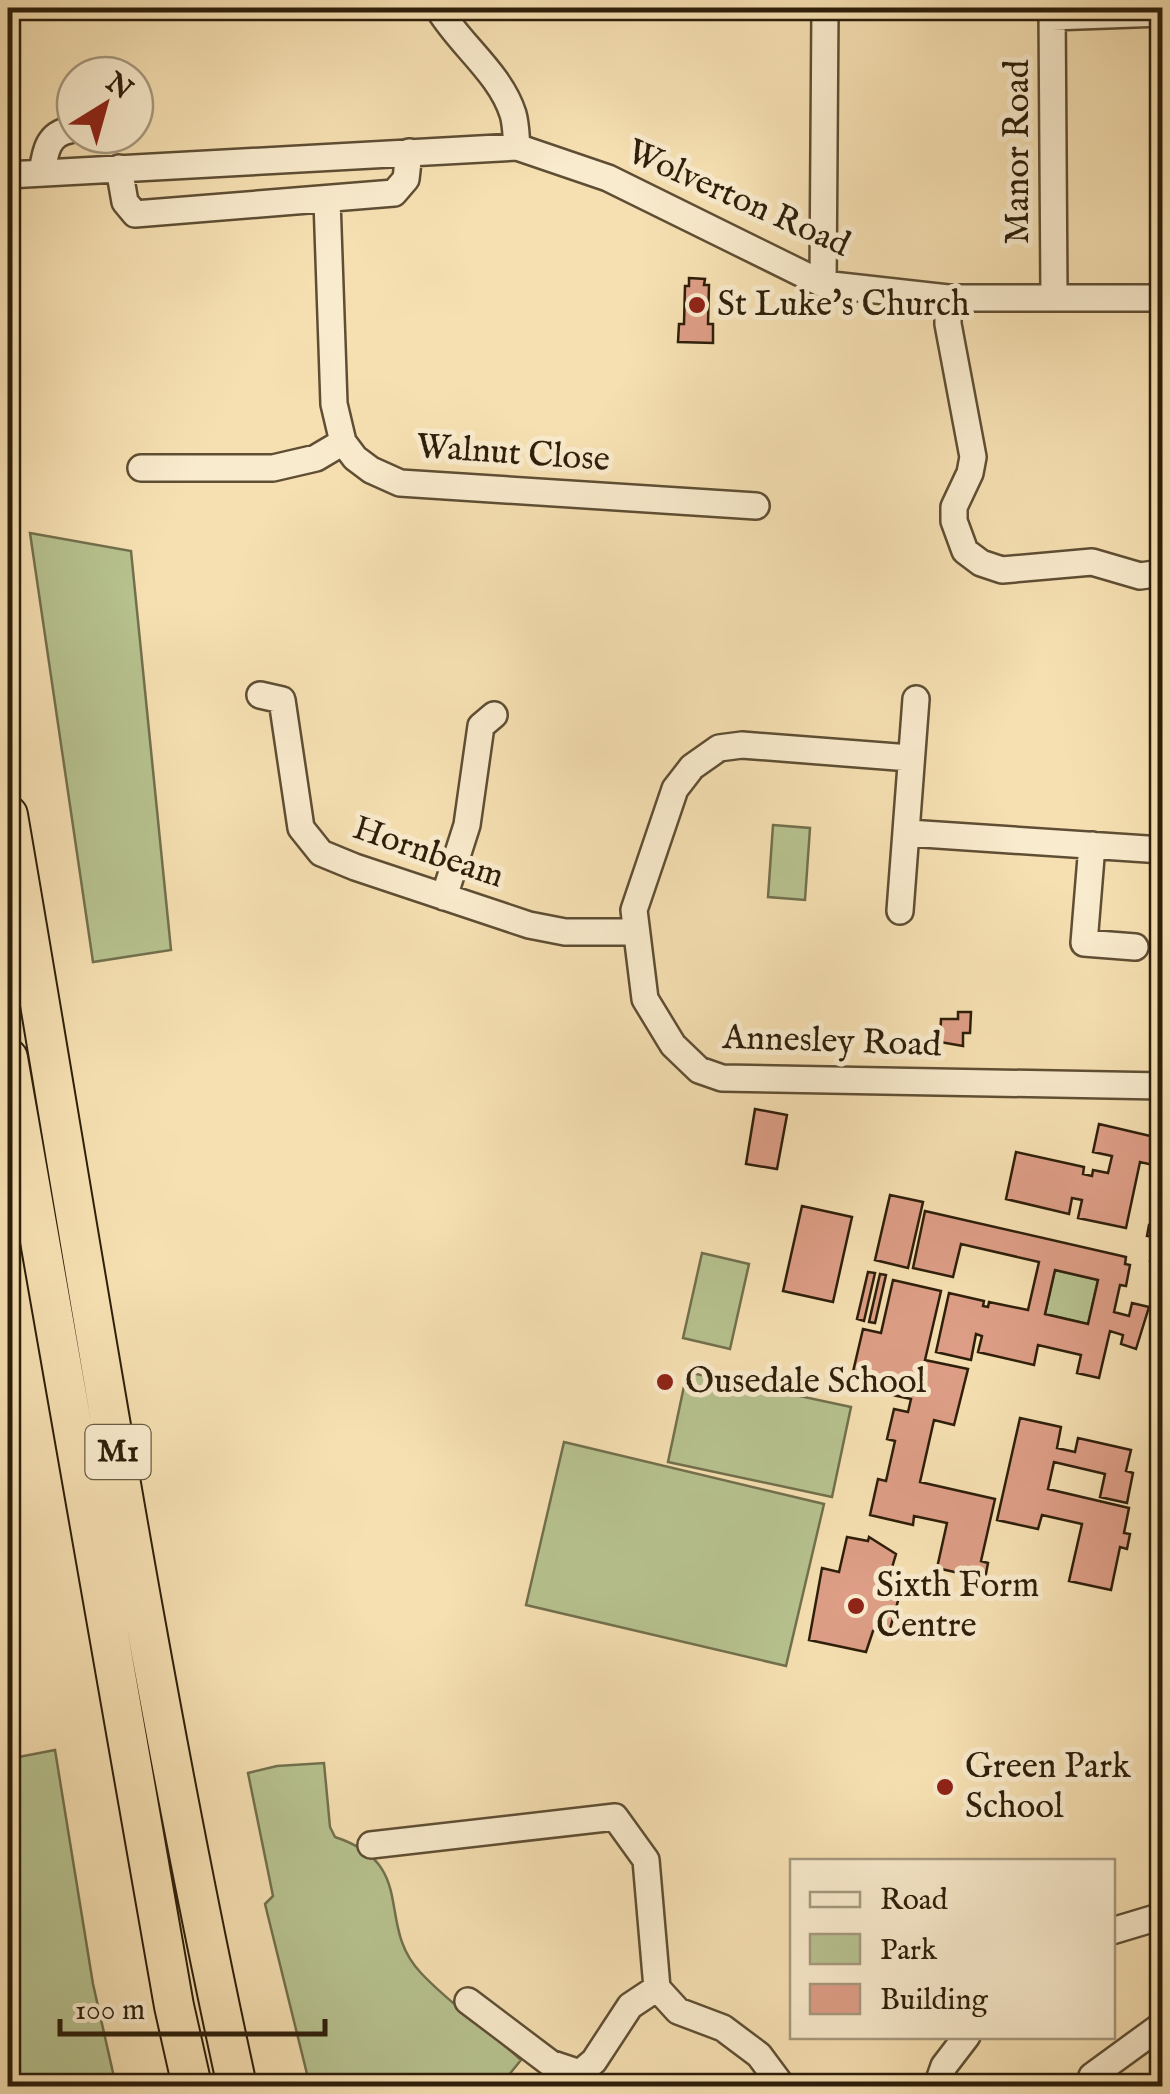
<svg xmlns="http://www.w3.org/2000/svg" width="1170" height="2094" viewBox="0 0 1170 2094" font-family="'IM FELL English',serif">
  <rect width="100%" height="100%" fill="#f6e0b2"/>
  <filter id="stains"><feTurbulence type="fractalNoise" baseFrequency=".002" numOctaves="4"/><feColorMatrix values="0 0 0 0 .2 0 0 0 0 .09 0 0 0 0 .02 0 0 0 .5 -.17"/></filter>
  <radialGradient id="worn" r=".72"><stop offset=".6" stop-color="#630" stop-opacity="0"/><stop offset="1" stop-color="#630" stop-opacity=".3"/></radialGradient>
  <path fill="#b7c390" stroke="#72704d" stroke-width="2.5" d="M30,533L131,551L171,950L93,962Z
    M773,825L810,828L805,900L768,897Z
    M702,1253L749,1264L730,1349L683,1338Z
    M1055,1270L1098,1280L1088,1324L1045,1314Z
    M687,1372L851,1407L832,1497L668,1462Z
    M564,1442L824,1504L786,1666L526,1605Z
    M55,1750L93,1984L116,2086H8V1759Z
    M324,1763L330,1827L335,1837C420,1865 374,1924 421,1973C449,2003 490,2032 521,2060L500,2086H310L265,1904L273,1896L248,1773L277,1766Z"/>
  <path fill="#de9e87" stroke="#2d1e0a" stroke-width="2.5" fill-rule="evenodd" d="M689,278L705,279L704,285H709L708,324H713V343L678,342L679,324H684L685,286H689Z
    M958,1012H971L970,1033H963V1046L940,1042L941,1019H958Z
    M755,1109L787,1115L777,1169L746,1164Z
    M1099,1124L1159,1138L1162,1132V1167L1140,1162L1126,1228L1078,1218L1082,1200L1072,1198L1069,1214L1006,1199L1016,1152L1084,1167L1083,1174L1092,1176L1093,1170L1108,1173L1112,1156L1093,1152Z
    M890,1195L923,1202L908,1268L875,1260Z
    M1162,1204V1264L1150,1261L1155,1237L1147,1236L1149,1225L1157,1227Z
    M802,1206L852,1217L833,1302L783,1291Z
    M925,1211L1126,1257L1125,1264L1130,1265L1126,1286L1120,1285L1114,1312L1129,1316L1132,1303L1149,1307L1136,1349L1121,1344L1123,1335L1110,1331L1099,1378L1077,1373L1081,1355L1038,1345L1034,1365L978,1352L982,1336L976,1334L971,1360L936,1352L949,1293L984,1301L983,1306L988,1307L989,1302L1028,1310L1039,1262L961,1244L953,1277L913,1268ZM1055,1270L1098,1280L1088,1324L1045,1314Z
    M868,1272L875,1273L864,1321L857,1319Z
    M880,1274L886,1275L875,1323L869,1322Z
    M893,1280L941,1291L925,1360L968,1369L954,1425L934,1420L920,1482L995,1499L981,1561L988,1563L985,1579L937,1568L947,1523L914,1516L913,1525L870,1515L878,1479L886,1481L895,1441L887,1439L894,1409L908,1412L911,1399L865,1389L867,1380L852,1376L863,1329L881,1333Z
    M1020,1418L1061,1427L1057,1448L1075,1452L1078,1438L1131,1450L1126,1471L1133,1473L1127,1503L1100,1497L1105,1474L1054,1462L1048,1489L1129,1508L1124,1533L1130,1534L1127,1549L1120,1547L1111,1590L1069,1581L1082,1524L1042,1515L1038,1529L997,1520Z
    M847,1537L868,1541L869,1537L896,1554L891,1571L903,1583L890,1629L873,1631L866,1652L809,1640L822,1568L839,1572Z"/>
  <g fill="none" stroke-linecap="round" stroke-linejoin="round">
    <defs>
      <path id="minor" d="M438,8C459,44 500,73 513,114C516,124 516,136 517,147
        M1052,8L1054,296
        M1052,17L1162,13
        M119,168L125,202L135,214L394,193L406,179L409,152
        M42,173C45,153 47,134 70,130
        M8,175L517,147L608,178L823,284L948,298H1162
        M327,200L334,404L343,442L355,458L371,470L400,483L756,506
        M823,284L825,8
        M948,298V324L973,457L970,473L954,507V521L965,551L981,563L1002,570L1092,562L1140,576L1162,573
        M141,468H273L316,458L343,442
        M260,695L282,700L301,828L321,853L355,867L529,925L565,932H634
        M910,758L742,745L719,748L692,767L675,789L634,910L645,999L673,1045L699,1070L722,1078L1162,1086
        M908,833L1162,850
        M1092,845L1084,943L1135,947
        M444,897L467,825L481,726L494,715
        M900,911L916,699
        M371,1845L615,1817L646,1860L657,1988L678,2011L723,2028L759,2055L782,2086
        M1112,1931L1162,1916
        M468,2001L550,2063L580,2073L594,2061L630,2006L657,1988
        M1092,2076L1162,2025
        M937,2086L944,2066L967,2036"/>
      <path id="highway" d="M8,815C81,1239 145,1666 237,2086
        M8,1058L174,2006L192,2086"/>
    </defs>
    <use href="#minor" stroke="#5f4e34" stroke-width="30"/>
    <use href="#highway" stroke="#2d1e0a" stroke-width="42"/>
    <use href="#minor" stroke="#f9ebcd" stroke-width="25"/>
    <use href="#highway" stroke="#f6e0b2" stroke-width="38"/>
  </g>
  <g fill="#8f2418" stroke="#f9ebcd" stroke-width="4">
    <circle cx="697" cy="305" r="10"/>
    <circle cx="665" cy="1382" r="10"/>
    <circle cx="856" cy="1606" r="10"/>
    <circle cx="945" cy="1787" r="10"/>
  </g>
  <g text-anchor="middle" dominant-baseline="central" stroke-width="10" stroke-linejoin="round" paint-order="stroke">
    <rect fill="#f9ebcd" stroke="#6a5c44" stroke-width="2.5" x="85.5" y="1425" width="65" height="54" rx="8"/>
    <g font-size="32" font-weight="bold" fill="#2d1e0a">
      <text x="118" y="1452">M1</text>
    </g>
    <g font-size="35" fill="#2d1e0a" stroke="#f9ebcd">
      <text transform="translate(1018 152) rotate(-90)">Manor Road</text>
      <text transform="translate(738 199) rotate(24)">Wolverton Road</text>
      <text transform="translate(513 454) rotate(4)">Walnut Close</text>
      <text transform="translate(428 853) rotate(19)">Hornbeam</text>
      <text transform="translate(832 1042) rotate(2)">Annesley Road</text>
    </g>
    <g font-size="35" fill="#2d1e0a" stroke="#f9ebcd" text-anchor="start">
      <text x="717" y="305">St Luke's Church</text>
      <text x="685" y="1382">Ousedale School</text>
      <text x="876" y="1586">Sixth Form<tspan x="876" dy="40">Centre</tspan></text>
      <text x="965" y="1767">Green Park<tspan x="965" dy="40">School</tspan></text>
    </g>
  </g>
  <rect width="1170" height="2094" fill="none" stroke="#f6e0b2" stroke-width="40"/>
  <rect x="10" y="10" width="1150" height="2074" fill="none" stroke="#2d1e0a" stroke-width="5"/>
  <rect x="20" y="20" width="1130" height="2054" fill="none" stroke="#2d1e0a" stroke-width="2.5"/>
  <rect x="790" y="1859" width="325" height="180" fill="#f9ebcd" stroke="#a7997f" stroke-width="2.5"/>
  <rect x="810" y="1892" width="50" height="15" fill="#f9ebcd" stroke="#a7997f" stroke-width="2.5"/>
  <text x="880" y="1909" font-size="30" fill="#2d1e0a">Road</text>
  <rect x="810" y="1934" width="50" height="30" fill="#b7c390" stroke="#a7997f" stroke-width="2.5"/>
  <text x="880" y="1959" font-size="30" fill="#2d1e0a">Park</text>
  <rect x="810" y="1984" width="50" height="30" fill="#de9e87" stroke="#a7997f" stroke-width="2.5"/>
  <text x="880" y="2009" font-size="30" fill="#2d1e0a">Building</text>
  <g transform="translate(105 105) rotate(37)"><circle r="48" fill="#f9ebcd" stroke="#a7997f" stroke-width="2.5"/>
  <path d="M0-8L18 38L0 25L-18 38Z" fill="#8f2418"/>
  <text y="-15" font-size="28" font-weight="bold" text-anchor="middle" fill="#2d1e0a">N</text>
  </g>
  <path d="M60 2019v15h265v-15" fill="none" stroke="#2d1e0a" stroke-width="5"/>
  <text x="75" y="2019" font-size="30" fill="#2d1e0a" stroke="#f9ebcd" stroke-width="8" paint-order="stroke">100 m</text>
  <rect width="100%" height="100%" filter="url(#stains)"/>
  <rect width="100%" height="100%" fill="url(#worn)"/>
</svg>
